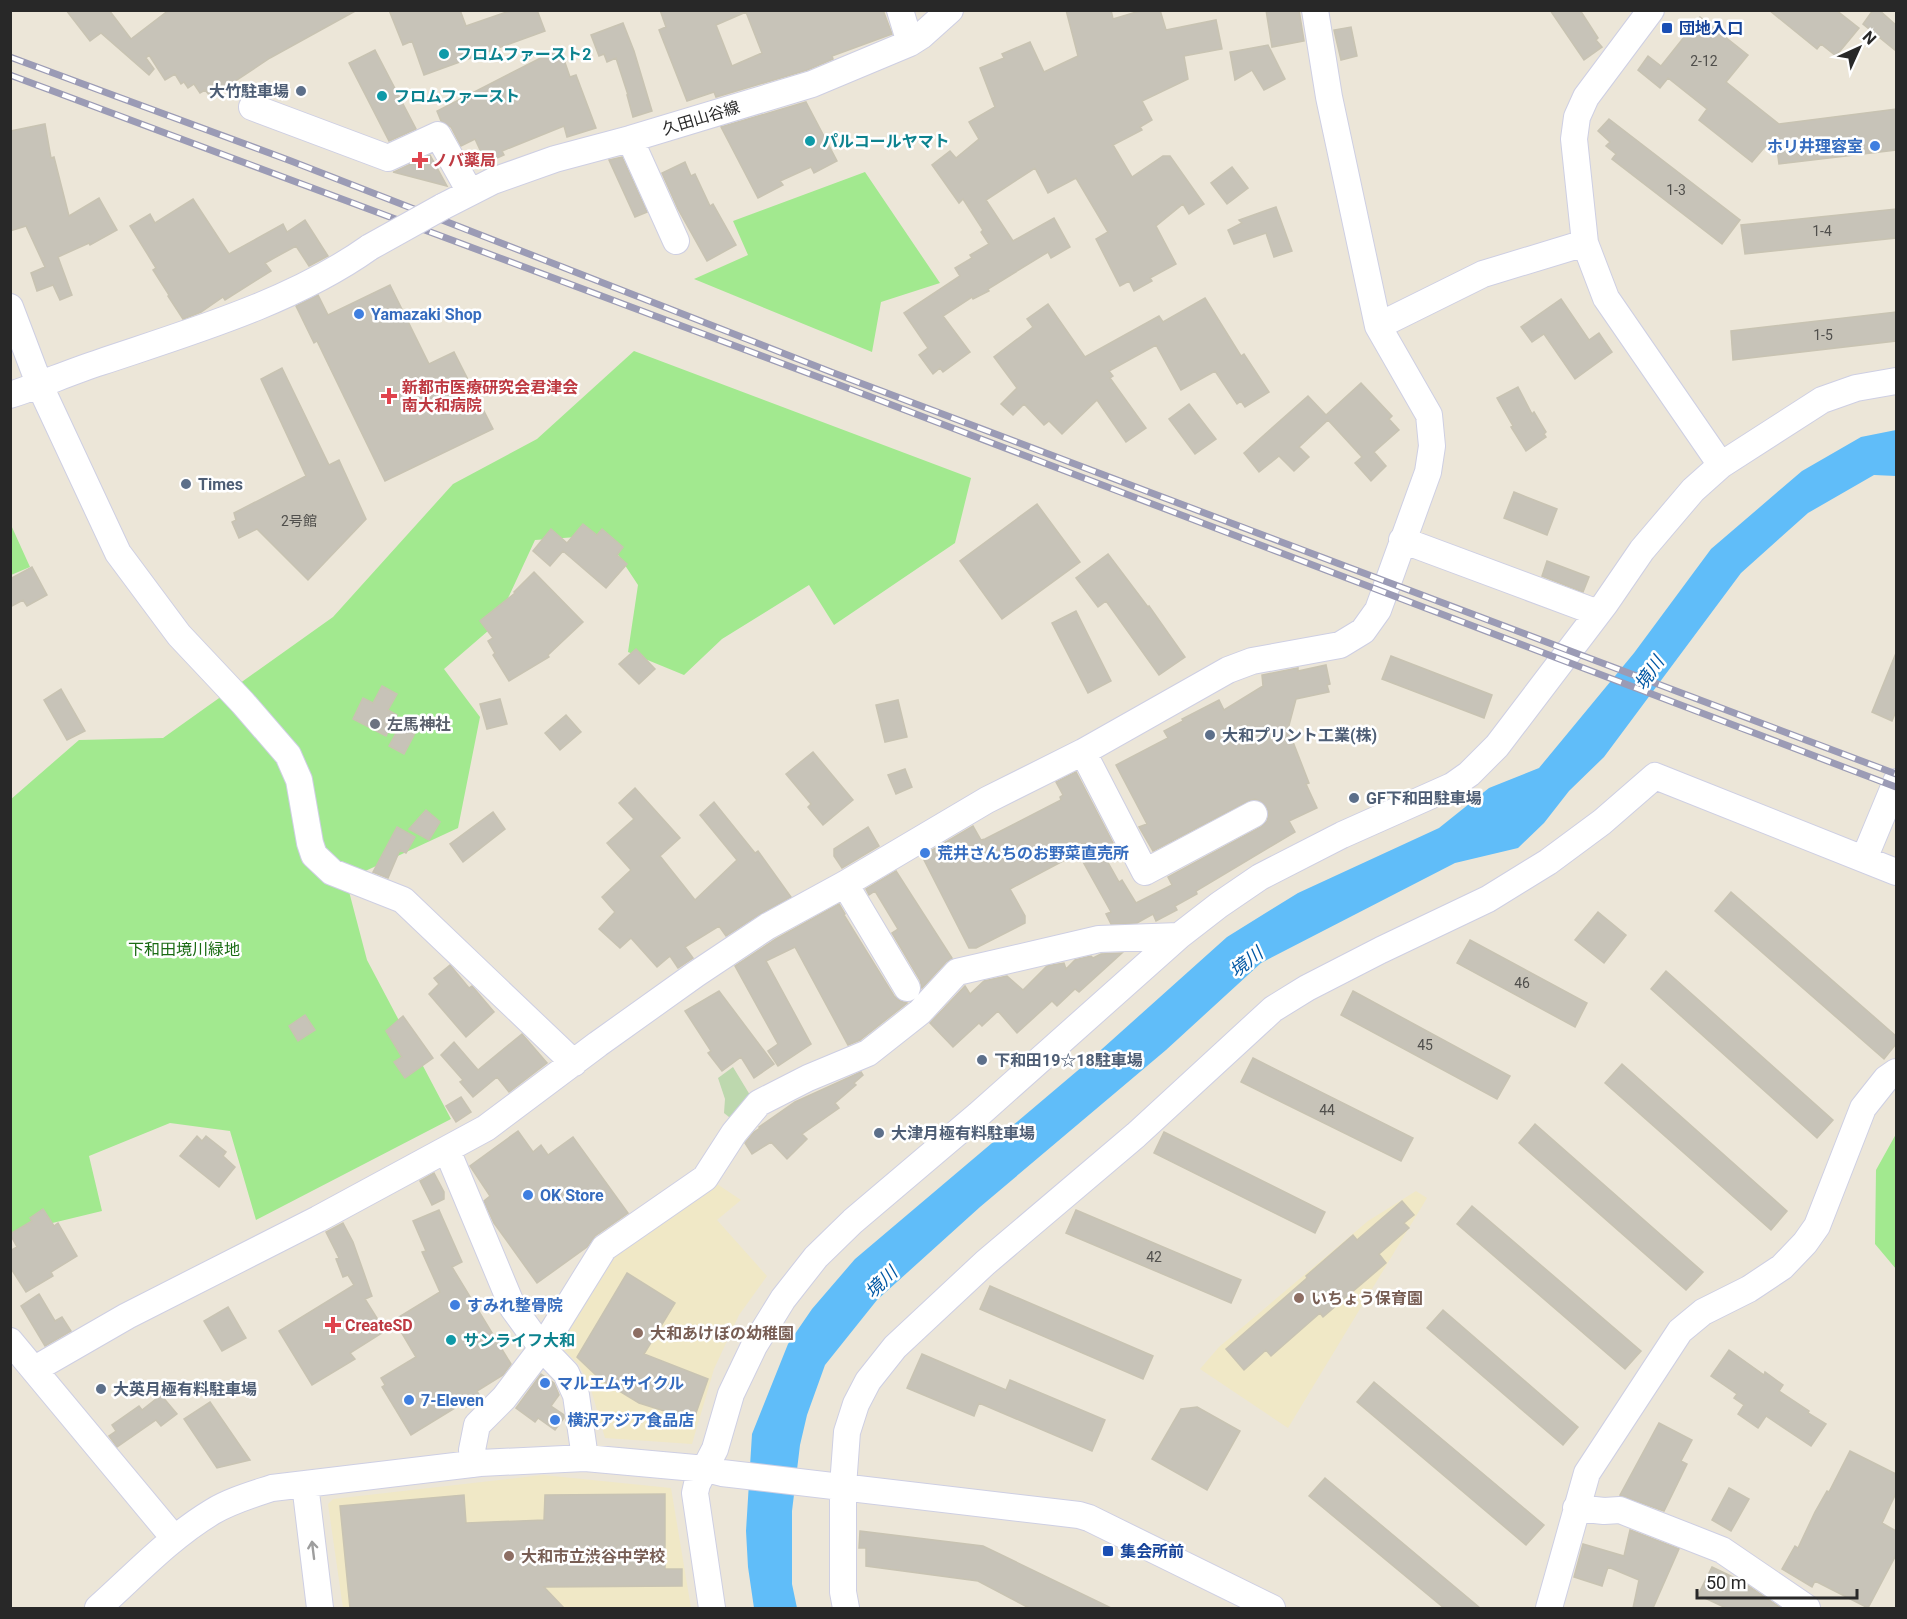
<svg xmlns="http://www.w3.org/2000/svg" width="1907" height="1619" viewBox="0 0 1907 1619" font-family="Roboto,'Noto Sans JP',sans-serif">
  <rect width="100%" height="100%" fill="#ece6d8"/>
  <path fill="#f0e8c6" d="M714,1182L741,1200L717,1220L767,1276L739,1315L714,1369L692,1444L605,1438L590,1386L579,1365L555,1341L609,1254Z
    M1416,1191L1427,1198L1288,1428L1200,1369L1219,1347L1368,1221Z
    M543,1475L671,1488L691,1608H343L328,1504L333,1499Z"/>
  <path fill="#a2e98f" d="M865,172L940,283L881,302L872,352L694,279L748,255L733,221Z
    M634,351L971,478L955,543L834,625L809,585L722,639L684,675L628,652L638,585L605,535L535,540L496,624L444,669L480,717L458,828L346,880L367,960L451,1119L256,1220L230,1131L170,1123L89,1156L102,1211L11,1233L10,800L79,740L163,738L333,617L453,484L537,439Z
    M11,525L30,567L11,575H10Z
    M1896,1134V1269L1875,1244L1876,1170Z"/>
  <path fill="#bdd8ae" d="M733,1067L753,1100L734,1121L724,1113L725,1099L718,1078Z"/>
  <path fill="#60bdf9" d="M1896,430V476L1874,475L1808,513L1741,573L1604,757L1569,791L1544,823L1518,848L1455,863L1261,963L1166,1050L980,1207L877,1300L825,1365L807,1415L800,1445L792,1511V1584L797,1608H754L748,1567L746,1531L752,1434L788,1344L812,1309L855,1259L1083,1066L1227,937L1298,893L1439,828L1489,788L1539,768L1634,653L1711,549L1802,471L1861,437Z"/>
  <path fill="#c7c3b8" stroke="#c8c3b2" stroke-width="1.5" fill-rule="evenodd" d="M66,10H109L131,39L169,10H357L270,58L228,86L229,88L212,98L205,90L200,93L194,84L188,88L184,82L181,84L175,74L165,80L149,55L146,58L154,69L149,75L101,33L90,41Z
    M389,10H460L466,26L512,10H537L545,31L424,75L412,41L403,45Z
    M660,10H883L892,34L832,56L833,59L807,70L716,97L714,92L687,101L659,30L666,27ZM746,12L762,53L732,66L716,25Z
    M1066,10H1111L1113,19L1143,10H1160L1166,30L1216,20L1222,49L1184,56L1188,79L1142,101L1152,120L1140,127L1142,130L1113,145L1132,177L1163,156H1170L1204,204L1189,214L1183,204L1156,226L1176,264L1150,278L1152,281L1134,291L1129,281L1120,286L1096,239L1108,232L1076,178L1048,193L1035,168L986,200L1013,241L1054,218L1070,247L1051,258L1048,252L988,289L989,291L973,299L972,297L943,316L970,352L943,372L940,368L933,374L919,355L928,348L904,313L960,276L955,268L972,258L970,255L989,244L981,232L983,230L963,199L959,203L932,165L950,151L956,158L979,139L969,122L995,107L980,68L1004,58L1002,54L1030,42L1044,72L1078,56Z
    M1266,10H1299L1304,41L1272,47Z
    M1550,10H1580L1598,38L1596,40L1602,47L1584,60Z
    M1769,10H1836L1859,28L1836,56L1821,44L1817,49Z
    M1873,10H1879L1896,25V51L1863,24Z
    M1700,17L1748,55L1726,82L1779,124L1896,109V150L1779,164L1775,135L1752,162L1699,120L1707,109L1668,78L1660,88L1638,70L1648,56L1661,66Z
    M623,23L634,51L652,111L633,117L627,95H628L616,58L607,62L604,54L599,56L591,35Z
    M1351,27L1357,56L1341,60L1334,30Z
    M1268,45L1285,79L1264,90L1252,70L1235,80L1230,52Z
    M560,48L570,77L576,75L596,128L567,137L564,126L502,151L504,155L486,163L475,139L461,146L451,127L441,121L437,111Z
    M375,50L416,129L389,141L349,63Z
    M806,102L837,161L814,173L811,167L780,181L783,185L758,198L721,127Z
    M1609,119L1740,220L1722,244L1612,159L1616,154L1606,146L1610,142L1598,131Z
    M45,124L51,158L54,157L69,216L99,198L117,230L90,245L89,243L58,257L72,295L60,300L53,285L37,291L31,273L45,267L26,226L10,231V131Z
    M430,155L447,186L393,172H394Z
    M622,157L647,212L635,217L609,160Z
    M685,162L691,176L695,174L710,206L713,204L736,245L707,261L678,209L662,173Z
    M1232,167L1248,188L1227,204L1211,183Z
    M193,199L229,254L283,224L287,232L305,220L328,256L309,266L296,246L265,263L271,271L225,300L223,297L201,312L183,319L168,296L169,295L153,270L156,268L130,226L150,214L155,223Z
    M1276,207L1292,251L1274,257L1266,233L1234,244L1228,230L1242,223L1239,220Z
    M1896,209V238L1745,254L1741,225Z
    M390,285L429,364L454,352L493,429L385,481L317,341L314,343L296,306L318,295L328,315Z
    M1205,298L1241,356L1244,354L1269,392L1245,407L1241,401L1237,404L1215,371L1181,390L1156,345L1109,371L1113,376L1110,378L1146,428L1126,442L1097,400L1062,434L1049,421L1044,425L1024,404L1013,415L1001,404L1017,388L994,357L1033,327L1027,319L1048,304L1085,357L1159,316L1163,322Z
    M1561,299L1589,340L1599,333L1612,352L1575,379L1544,334L1532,342L1521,327Z
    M1896,312V341L1733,360L1731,331Z
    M282,368L329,465L339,460L366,519L308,580L257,529L239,538L232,522L236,520L234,513L306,476L261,379Z
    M1361,383L1392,416L1389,419L1399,430L1374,452L1386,466L1371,481L1355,463L1362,457L1328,420L1299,447L1309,457L1294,471L1279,456L1259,472L1244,453L1308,396L1326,415Z
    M1518,387L1532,414L1534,412L1546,432L1544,434L1546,437L1526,451L1511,427L1513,426L1497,398Z
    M1189,404L1216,439L1195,454L1169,419Z
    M1514,492L1557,509L1547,535L1504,518Z
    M1037,504L1080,562L1002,619L960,561Z
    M583,524L597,535L602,529L623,547L617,555L627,564L606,588L563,551L550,566L533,551L551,529L567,543Z
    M1108,554L1148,607L1149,606L1185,657L1159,675L1106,601L1098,607L1076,578Z
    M1547,561L1589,577L1583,592L1542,576Z
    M32,567L47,595L27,606L23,600L10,607V579Z
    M534,572L583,622L548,655L549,657L509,681L493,655L495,653L488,641L493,638L480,621L515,593L514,592Z
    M1076,611L1111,681L1088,693L1052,623Z
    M636,649L655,669L639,684L619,664Z
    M1896,653V711L1892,721L1872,712Z
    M1391,656L1492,695L1484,718L1382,679Z
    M1326,665L1330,684L1327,685L1329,692L1296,699L1288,729L1309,783L1306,784L1317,808L1289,821L1295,832L1196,891L1197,894L1175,906L1177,910L1156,921L1153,914L1137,923L1111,924L1106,914L1111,912L1078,853L1010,889L1025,916V923L976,948H969L922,856L973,826L981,840L985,839L1061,800L1060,797L1063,795L1056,782L1076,772L1113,843L1101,850L1119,882L1122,880L1136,903L1172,885L1168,877L1261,827L1267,821L1269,814L1267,808L1262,802L1255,799L1248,801L1153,851L1139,827L1147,824L1116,765L1168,738L1164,731L1183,721L1182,719L1219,700L1224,710L1263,686L1262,675L1298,668V671Z
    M382,686L397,694L388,710L397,715L386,736L353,719L363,698L373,703Z
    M61,689L85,731L67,740L44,700Z
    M500,699L507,724L487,729L480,704Z
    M898,700L907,737L885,742L876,705Z
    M566,715L581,732L560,750L545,733Z
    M400,726L415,733L404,754L389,746Z
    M813,752L853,800L823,825L808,807L811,804L786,774Z
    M905,769L912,787L896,794L888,775Z
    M635,788L680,838L660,856L695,900L737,860L700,815L714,802L755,853L758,851L791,897L760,914L726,936L719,926L685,947L693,958L678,968L670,956L657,967L631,938L620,948L599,929L615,912L602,897L631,870L607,843L634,819L619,803Z
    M426,810L440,822L429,840L409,829Z
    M493,812L505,829L463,862L450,844Z
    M397,827L415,837L406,853L400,850L388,878L373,872Z
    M868,827L879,846L842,868L834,856V849Z
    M896,871L952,958L946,962L922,988L920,980L892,933L898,929L875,891L869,895L866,889Z
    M1731,892L1896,1036V1044L1884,1059L1715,911Z
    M839,904L845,914L844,915L894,996L900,1001L907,1003L860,1040L848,1045L795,947L766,961L811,1044L778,1066L768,1051L778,1044L735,966L776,939Z
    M1598,912L1626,935L1604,963L1575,940Z
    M1470,940L1587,1003L1575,1027L1457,963Z
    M1122,953L1079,992L1075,989L1057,1006L1052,1001L1017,1033L998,1011L982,1026L979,1023L953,1047L930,1023L965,986L970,994L984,981L1007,976L1023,990L1047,966L1064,963L1066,969L1075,960L1091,956L1093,958L1101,954Z
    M450,965L469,988L472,986L494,1012L466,1037L429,994L439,984L434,978Z
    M1666,971L1833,1120L1817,1138L1651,989Z
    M719,991L774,1064L754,1078L741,1057L722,1071L708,1053L711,1051L685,1011Z
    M1353,991L1510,1076L1497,1099L1341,1015Z
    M305,1015L315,1030L298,1041L289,1026Z
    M403,1016L433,1058L405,1078L394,1062L402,1057L386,1031Z
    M522,1034L547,1063L509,1092L497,1077L473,1097L460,1082L463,1080L441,1055L454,1042L478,1070Z
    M1253,1058L1413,1138L1401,1161L1241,1082Z
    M1622,1064L1787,1211L1771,1230L1605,1083Z
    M861,1072L863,1075L854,1083L856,1085L835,1103L839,1108L802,1134L807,1139L787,1159L771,1142L752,1154L745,1143L754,1132L760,1128L759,1127L795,1102Z
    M461,1097L471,1112L456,1122L446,1106Z
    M1535,1124L1703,1272L1686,1290L1519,1143Z
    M518,1131L533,1152L541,1145L548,1155L573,1137L628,1213L595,1236L587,1247L537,1283L494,1223L484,1201L490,1196L470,1166Z
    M1164,1132L1325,1212L1315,1233L1154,1153Z
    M197,1136L202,1141L206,1136L226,1152L223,1156L235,1167L219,1187L180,1156Z
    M434,1173L444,1192V1199L432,1205L420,1181Z
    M1402,1201L1414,1215L1404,1223L1409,1228L1379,1254L1386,1263L1323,1317L1320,1313L1271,1356L1266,1350L1244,1370L1226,1349L1307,1278L1306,1276L1353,1235L1357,1240Z
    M1472,1206L1641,1351L1625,1369L1457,1224Z
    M43,1209L54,1226L58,1223L77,1256L51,1272L53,1276L26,1292L10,1267V1251L17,1247L10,1234L32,1221L30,1218Z
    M439,1210L462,1262L452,1267L511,1364L503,1375L477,1391L481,1398L466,1407L463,1403L411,1435L382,1387L385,1385L381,1378L416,1357L394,1320L440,1292L422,1252L426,1251L413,1221Z
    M1076,1210L1241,1280L1231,1303L1066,1233Z
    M343,1223L353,1242L372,1296L365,1299L385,1331L350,1353L355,1359L312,1385L279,1331L354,1285L348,1275L343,1277L336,1259L339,1258L326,1232Z
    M627,1273L675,1303L644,1354L708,1379L695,1416L674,1414L639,1403L601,1380L577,1357Z
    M990,1286L1153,1356L1143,1379L980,1309Z
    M39,1294L55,1321L62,1317L71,1331L45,1346L21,1306Z
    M228,1307L246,1338L222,1351L204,1321Z
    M1443,1310L1578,1427L1563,1445L1427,1328Z
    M1729,1350L1764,1375L1765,1372L1783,1385L1779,1391L1809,1411L1808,1413L1826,1424L1811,1446L1766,1416L1758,1428L1738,1414L1744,1405L1734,1398L1737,1394L1711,1376Z
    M922,1354L1006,1390L1010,1380L1105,1420L1092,1451L979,1403L974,1416L907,1388Z
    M541,1374L554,1383L559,1395L551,1406L564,1415V1418L555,1430L538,1418L535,1422L516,1408Z
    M1374,1382L1544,1525L1526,1545L1357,1402Z
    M161,1395L177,1414L161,1426L156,1420L117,1447L109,1436L116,1431L112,1425L139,1406L142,1410Z
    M210,1402L250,1460L217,1468L184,1419Z
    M1197,1407L1240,1431L1207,1490L1152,1459L1181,1409Z
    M1659,1423L1692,1440L1681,1461L1687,1464L1664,1511L1620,1495Z
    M1850,1451L1896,1474V1493L1882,1523L1896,1531V1555L1868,1608L1815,1581L1812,1587L1782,1569L1795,1546L1798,1548L1815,1512L1827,1491L1829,1492Z
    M1325,1478L1480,1608H1444L1309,1496Z
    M1729,1488L1749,1499L1731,1531L1712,1520Z
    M665,1494V1569H682V1586L544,1587L564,1608H350L340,1506L464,1495L466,1523L544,1520L545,1495Z
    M1630,1530L1679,1549L1653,1608H1633L1639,1580L1608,1567L1602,1586L1574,1577L1583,1544L1624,1556Z
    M860,1531L983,1546L1111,1608H1029L978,1581L866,1566V1548H859Z
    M1712,1567L1741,1581L1781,1608H1726L1698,1595Z"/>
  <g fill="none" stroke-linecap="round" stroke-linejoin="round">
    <defs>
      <path id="minor" d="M900,10L910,43
        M1651,10L1586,97L1577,117L1574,139L1585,243L1606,298L1721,465L1822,400L1856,388L1896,381
        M252,107L388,158L438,135L470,192
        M630,139L676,241
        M442,207L493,181L555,159L630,139L812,84L910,43L921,36L950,10
        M10,307L40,386L118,553L179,635L243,703L288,755L299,780L310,843L314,855L332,872L403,900L574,1063
        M1378,326L1483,274L1585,243
        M10,395C41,385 70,372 101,362C190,332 293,302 370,247
        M1402,540L1598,613
        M1083,752L1145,872L1254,814
        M1864,859L1896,782
        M845,884L907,988
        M447,1150L513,1308L542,1348L566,1373L576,1395L585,1458
        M10,1341L174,1538
        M35,1369L127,1316L318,1219L486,1128L598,1044L696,974L768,926L845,884L987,800L1083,752L1228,670L1252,661L1340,645L1363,631L1378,610L1428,472L1432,446L1429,415L1378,326L1329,97L1315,10
        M474,1464L472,1450L477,1425L504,1398L542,1348L604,1248L705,1178L734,1133L759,1103L808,1078L868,1053L920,1012L957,972L1099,939L1179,936
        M305,1484L320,1608
        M1576,1508L1604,1511L1620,1510L1722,1550L1807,1608
        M98,1608C135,1575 169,1538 212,1512C230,1501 251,1495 272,1488L480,1463L585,1458L706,1469L722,1473L1079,1515L1089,1518L1272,1608
        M712,1608L695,1493L697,1484L715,1449L731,1394L754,1346L783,1299L816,1257L853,1221L978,1115L1179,936L1219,905L1260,877L1342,835L1452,786L1469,774L1497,746L1605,604L1642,550L1693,490L1721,465
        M846,1608L843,1592V1486L847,1432L856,1404L868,1381L895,1347L985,1263L1136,1135L1273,1009L1307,988L1381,950L1488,899L1548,862L1602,822L1655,776L1896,872
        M1549,1608L1587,1473L1680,1331L1703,1312L1749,1289L1782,1267L1805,1243L1817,1226L1863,1108L1886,1079L1896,1072"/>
    </defs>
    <use href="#minor" stroke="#cecfe3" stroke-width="28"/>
    <use href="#minor" stroke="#fff" stroke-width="26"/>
    <defs>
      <path id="rail" d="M10,57L291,161L831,372L1896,774
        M10,75L829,381L1896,787"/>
    </defs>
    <use href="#rail" stroke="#9b9bb5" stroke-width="7"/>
    <use href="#rail" stroke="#fff" stroke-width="4.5" stroke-dasharray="14" stroke-linecap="butt"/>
    <defs>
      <path id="minor-bridge" d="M370,247L442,207"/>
    </defs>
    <use href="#minor-bridge" stroke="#cecfe3" stroke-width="28" stroke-linecap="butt"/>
    <use href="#minor-bridge" stroke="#fff" stroke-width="26"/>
  </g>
  <defs><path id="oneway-shaft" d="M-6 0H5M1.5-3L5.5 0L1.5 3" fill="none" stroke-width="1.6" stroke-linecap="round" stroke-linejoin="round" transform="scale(1.5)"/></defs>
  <use stroke="#9e9e9e" href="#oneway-shaft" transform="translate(313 1550) rotate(-97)"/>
  <g fill="#1a4fb4" stroke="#fff" stroke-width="2">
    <rect x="1661" y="22" width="12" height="12" rx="3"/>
    <rect x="1102" y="1545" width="12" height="12" rx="3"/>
  </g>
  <g fill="#0f9aa8" stroke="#fff" stroke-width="2">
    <circle cx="444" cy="54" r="6"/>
    <circle cx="382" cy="96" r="6"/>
    <circle cx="810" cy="141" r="6"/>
    <circle cx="451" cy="1340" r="6"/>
  </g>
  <g fill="#5c6f8a" stroke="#fff" stroke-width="2">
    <circle cx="301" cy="91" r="6"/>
    <circle cx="186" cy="484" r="6"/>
    <circle cx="1210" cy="735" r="6"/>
    <circle cx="1354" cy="798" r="6"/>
    <circle cx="982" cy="1060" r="6"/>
    <circle cx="879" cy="1133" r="6"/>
    <circle cx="101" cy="1389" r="6"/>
  </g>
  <g fill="#3f7fe0" stroke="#fff" stroke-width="2">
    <circle cx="1875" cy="146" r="6"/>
    <circle cx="359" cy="314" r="6"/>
    <circle cx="925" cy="853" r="6"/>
    <circle cx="528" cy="1195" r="6"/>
    <circle cx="455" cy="1305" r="6"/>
    <circle cx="545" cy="1383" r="6"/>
    <circle cx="409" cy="1400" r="6"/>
    <circle cx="555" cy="1420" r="6"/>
  </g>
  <g fill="#e0444e" stroke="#fff" stroke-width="2">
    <path d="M417 151h6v6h6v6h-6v6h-6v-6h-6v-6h6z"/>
    <path d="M386 387h6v6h6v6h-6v6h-6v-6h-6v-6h6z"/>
    <path d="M330 1316h6v6h6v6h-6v6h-6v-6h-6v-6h6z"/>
  </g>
  <circle fill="#6b7280" stroke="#fff" stroke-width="2" cx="375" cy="724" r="6"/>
  <g fill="#8d6e63" stroke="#fff" stroke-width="2">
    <circle cx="1299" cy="1298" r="6"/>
    <circle cx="638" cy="1333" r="6"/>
    <circle cx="509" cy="1556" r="6"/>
  </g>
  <g text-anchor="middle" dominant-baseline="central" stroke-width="5" stroke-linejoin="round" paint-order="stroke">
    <g font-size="14" fill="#504f4c">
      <text x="1704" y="61">2-12</text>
      <text x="1676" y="190">1-3</text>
      <text x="1822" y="231">1-4</text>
      <text x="1823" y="335">1-5</text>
      <text x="299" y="521">2号館</text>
      <text x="1522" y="983">46</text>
      <text x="1425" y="1045">45</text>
      <text x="1327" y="1110">44</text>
      <text x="1154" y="1257">42</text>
    </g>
    <g font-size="16" font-weight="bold" fill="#164399" stroke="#fff" text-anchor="start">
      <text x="1679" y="28">団地入口</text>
      <text x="1120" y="1551">集会所前</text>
    </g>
    <g font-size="16" font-weight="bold" fill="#0d838f" stroke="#fff" text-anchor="start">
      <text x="456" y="54">フロムファースト2</text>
      <text x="394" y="96">フロムファースト</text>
      <text x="822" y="141">パルコールヤマト</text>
      <text x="463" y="1340">サンライフ大和</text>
    </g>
    <g font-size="16" font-weight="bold" fill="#4e5e75" stroke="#fff" text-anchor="start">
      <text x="289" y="91" text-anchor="end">大竹駐車場</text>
      <text x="198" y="484">Times</text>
      <text x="1222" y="735">大和プリント工業(株)</text>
      <text x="1366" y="798">GF下和田駐車場</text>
      <text x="994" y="1060">下和田19☆18駐車場</text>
      <text x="891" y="1133">大津月極有料駐車場</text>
      <text x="113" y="1389">大英月極有料駐車場</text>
    </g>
    <g font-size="16" fill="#282828" stroke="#fff">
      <text transform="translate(701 118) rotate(-17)">久田山谷線</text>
    </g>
    <g font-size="16" font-weight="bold" fill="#366cbe" stroke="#fff" text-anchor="start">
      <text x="1863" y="146" text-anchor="end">ホリ井理容室</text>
      <text x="371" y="314">Yamazaki Shop</text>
      <text x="937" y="853">荒井さんちのお野菜直売所</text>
      <text x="540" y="1195">OK Store</text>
      <text x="467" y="1305">すみれ整骨院</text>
      <text x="557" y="1383">マルエムサイクル</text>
      <text x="421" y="1400">7-Eleven</text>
      <text x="567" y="1420">横沢アジア食品店</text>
    </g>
    <g font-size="16" font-weight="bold" fill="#be3a42" stroke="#fff" text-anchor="start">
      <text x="432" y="160">ノバ薬局</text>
      <text x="402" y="387">新都市医療研究会君津会<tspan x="402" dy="18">南大和病院</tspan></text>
      <text x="345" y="1325">CreateSD</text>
    </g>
    <g font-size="16" font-weight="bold" fill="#5b616d" stroke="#fff" text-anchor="start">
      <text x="387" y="724">左馬神社</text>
    </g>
    <g font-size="16" fill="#1a6b13" stroke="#fff">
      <text x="184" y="949">下和田境川緑地</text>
    </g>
    <g font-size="16" font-weight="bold" fill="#785e54" stroke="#fff" text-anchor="start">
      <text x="1311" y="1298">いちょう保育園</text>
      <text x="650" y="1333">大和あけぼの幼稚園</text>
      <text x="521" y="1556">大和市立渋谷中学校</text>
    </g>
    <g font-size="18" font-style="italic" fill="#0157a4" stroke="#fff">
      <text transform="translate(1649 673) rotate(-55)">境川</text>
      <text transform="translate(1246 962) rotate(-38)">境川</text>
      <text transform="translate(881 1282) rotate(-44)">境川</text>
    </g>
  </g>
  <rect width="1907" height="1619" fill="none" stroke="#282828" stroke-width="24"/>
  <g transform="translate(1859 48) rotate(45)" stroke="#ffffff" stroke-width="4.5" paint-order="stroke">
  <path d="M0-4.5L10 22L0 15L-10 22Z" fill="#282828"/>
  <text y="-9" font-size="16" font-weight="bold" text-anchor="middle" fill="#282828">N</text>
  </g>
  <path d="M1697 1589v9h160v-9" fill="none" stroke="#282828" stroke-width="3"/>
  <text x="1706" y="1589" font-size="18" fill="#282828" stroke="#ffffff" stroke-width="4.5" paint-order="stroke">50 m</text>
</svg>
